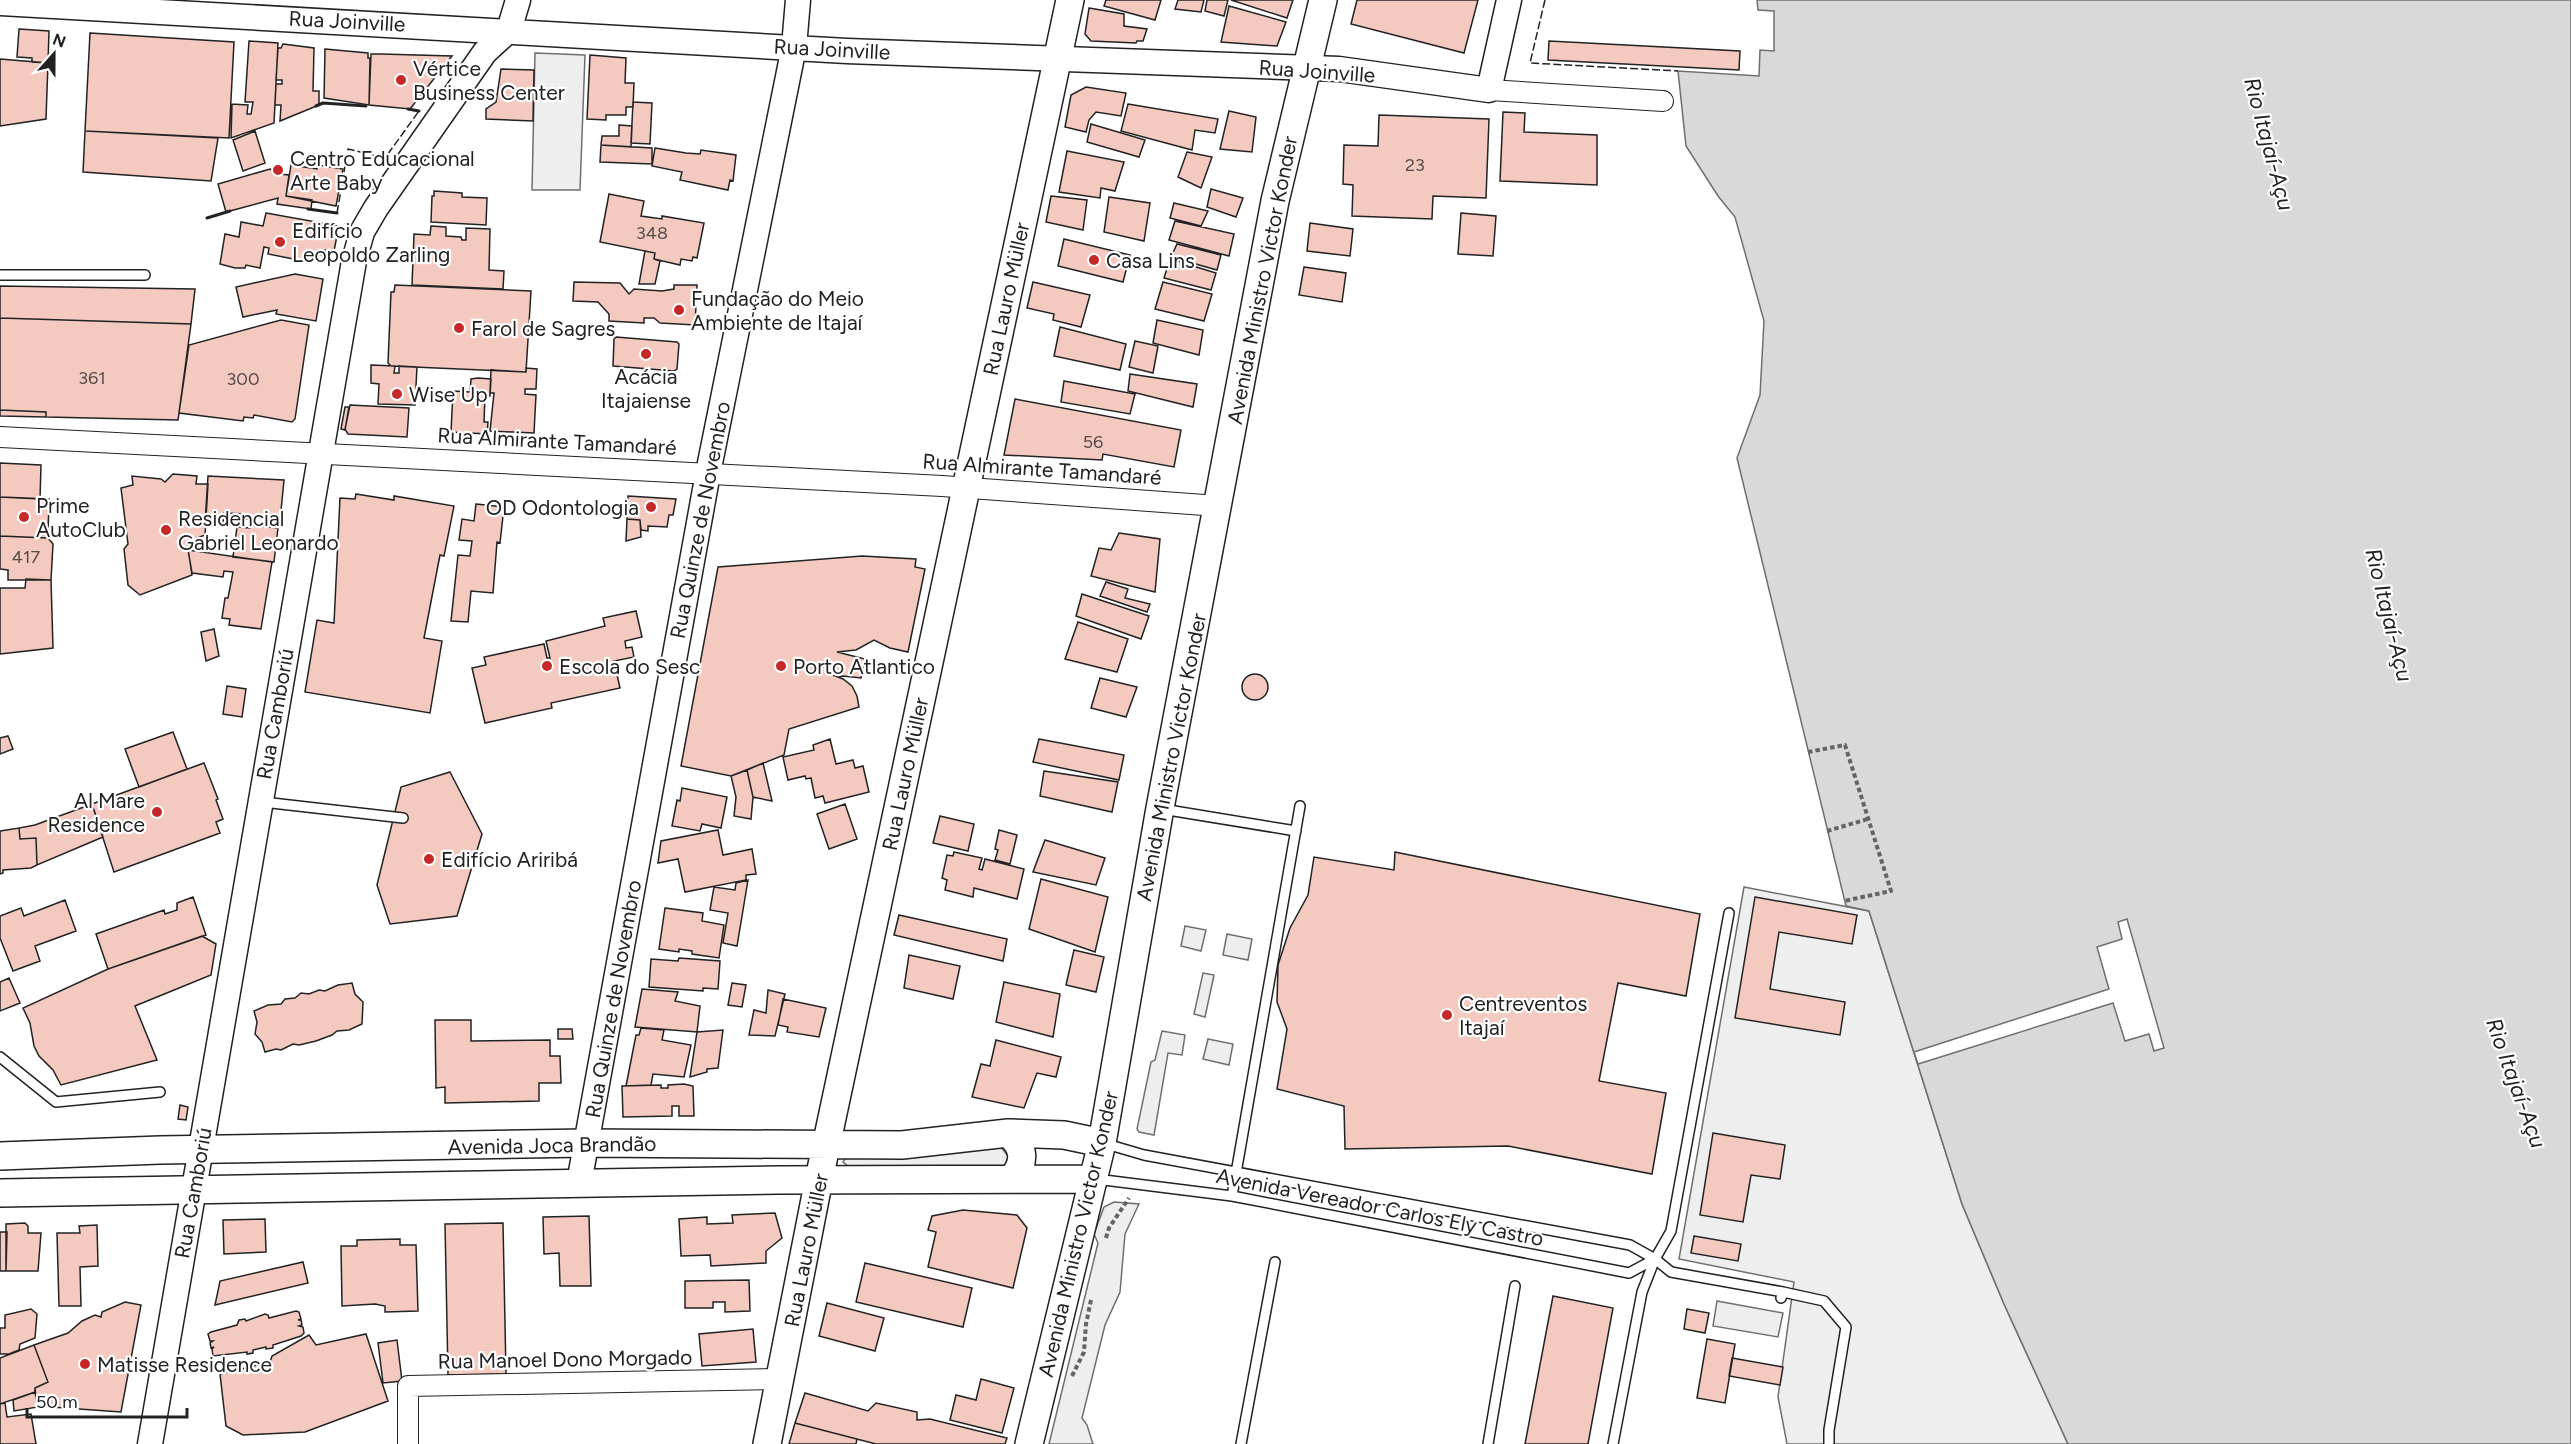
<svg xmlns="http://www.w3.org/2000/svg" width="2571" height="1444" viewBox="0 0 2571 1444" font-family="Figtree,sans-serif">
  <rect width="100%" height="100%" fill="#fff"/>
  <path fill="#eee" stroke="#6f6f6f" stroke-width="1.5" d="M535,53L585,55L580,190H532Z
    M1744,887L1869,911L1962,1204L2004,1304L2068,1444H1787L1778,1397L1794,1282L1679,1259Z
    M1185,926L1206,930L1201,951L1181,946Z
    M1227,934L1252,939L1248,960L1223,955Z
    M1203,973L1214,975L1205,1017L1194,1014Z
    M1162,1031L1185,1035L1182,1055L1168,1053L1154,1135L1139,1132L1137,1129L1151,1062L1155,1060Z
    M1208,1039L1233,1044L1229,1065L1203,1059Z
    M1000,1146L1008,1156L1007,1167L848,1166L843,1162L847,1156Z
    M1114,1202L1139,1204L1125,1234L1120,1292L1105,1325L1082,1418L1087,1425L1093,1444H1049L1098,1243L1094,1234L1104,1207Z
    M1717,1301L1783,1313L1778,1337L1713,1326Z"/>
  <path fill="#d9d9d9" stroke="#6f6f6f" stroke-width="1.5" d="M1757,0H2571V1444H2068L2004,1304L1962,1204L1869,911L1846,906L1737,458L1760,395L1764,321L1735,217L1718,196L1686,146L1678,71L1759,76L1760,50L1774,51V11L1758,10Z"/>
  <path fill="#fff" stroke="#6f6f6f" stroke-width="1.5" d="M2127,919L2164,1048L2154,1051L2149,1034L2125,1041L2113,1003L1918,1064L1914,1052L2109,989L2097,947L2122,939L2118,922Z"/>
  <path fill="#f3c9c0" stroke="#222" stroke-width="1.5" d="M1106,0H1161L1155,20L1104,6Z
    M1178,0H1204L1201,12L1175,9Z
    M1207,0H1228L1224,16L1205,11Z
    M1231,0H1293L1287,18Z
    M1357,0H1478L1464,53L1351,24Z
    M1229,6L1286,22L1277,46L1221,42Z
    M1089,8L1124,14V26L1147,29L1143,41H1137L1136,43L1091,41L1085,34Z
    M19,29L49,31L48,63L32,62V58L17,57Z
    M90,33L234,42L229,138L85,131Z
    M249,41L278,43L274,123L231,138L232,104L248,105L247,114H251L253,102H245Z
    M1549,41L1740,51L1739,70L1548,60Z
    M283,44L314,48L313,91H319V105L280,121L281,105H275L276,84H282V80H276L278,48H281Z
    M325,49L368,53V58H370L369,105L324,98Z
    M371,54H381L452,56L410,109L369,105Z
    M590,55L626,58L625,83H634L633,107H626V115H606V120L587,119Z
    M0,59L48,63L46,119L0,126Z
    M501,69L534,70L533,121L486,119V109L496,102Z
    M1086,87L1126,93L1121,116L1096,112L1089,120L1086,132L1065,127L1071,95Z
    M633,102L652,103L650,144L631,143Z
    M1128,104L1218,119L1215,133L1195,130L1192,150L1121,131Z
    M1229,111L1256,117L1252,152L1220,149Z
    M1503,112L1525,113L1524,132L1597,135V185L1500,181Z
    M1379,115L1489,119L1486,198L1433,196L1432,219L1352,216L1353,185L1343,184L1344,145L1378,146Z
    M1091,124L1145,140L1139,157L1087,142Z
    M619,125L632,126L631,147L601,145L602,136H619Z
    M85,131L218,138L211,181L83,172Z
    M255,131L265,163L243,171L233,140Z
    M601,145L652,148V164L600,162Z
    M655,148L686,153L700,154L701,150L736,155L733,181L730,180L728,190L680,180L682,172L652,166Z
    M1067,151L1124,162L1115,191L1101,188L1100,198L1059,192Z
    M1187,152L1212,157L1201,188L1178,177Z
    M291,165L317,169L318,165L343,169L336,206L286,196Z
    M270,169L279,174L289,175L286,196L312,200L311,209L277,204L278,198L226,212L218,184Z
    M1211,189L1243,198L1236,217L1207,207Z
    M434,191L462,193V197L487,198L486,225L431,222L432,196H434Z
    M609,194L644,201L641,216L662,219V216L704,223L697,258L693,257L692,261L681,259L680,265L654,259L655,253L600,242Z
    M1051,196L1087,200L1083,230L1046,222Z
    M1109,197L1150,203L1144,241L1104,232Z
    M1174,203L1208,211L1201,226L1170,218Z
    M266,213L339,226L334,251L324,250L323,255L310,253L309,262L268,254L269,248L264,247L260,268L246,265L245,268H235L220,264L225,234L239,237L241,222L263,226Z
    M1461,213L1496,216L1493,256L1458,254Z
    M1175,221L1234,234L1229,256L1169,240Z
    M1310,223L1353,229L1350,256L1307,251Z
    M431,226L446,227V236L461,237L462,240H466V228L490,229L489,270L504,271L503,289L412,285L414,234L430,235Z
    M1064,239L1130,255L1123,282L1058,266Z
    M1177,244L1221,255L1217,270L1171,257Z
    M645,251L655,253L654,259L660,261L655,284H639Z
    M1170,259L1216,273L1211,290L1164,278Z
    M1304,267L1346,273L1342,302L1299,295Z
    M295,274L323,279L316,321L276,314L277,310L243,317L236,287Z
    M574,282L620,283L629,294L634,289L662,291L674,289V285H697L695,325L660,323L654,318H644V323L609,321V314L598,302L573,301Z
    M1033,282L1090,295L1081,327L1053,320L1054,314L1027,308Z
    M1163,282L1212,294L1204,321L1155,309Z
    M395,285L531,291L526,372L391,366L388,363L391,292H394Z
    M0,286L195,289L191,324L0,318Z
    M0,318L191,324L178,420L46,417V412L0,410Z
    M281,320L309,325L295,419L292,422L254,415L253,418L244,417L243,421L179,413L189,345Z
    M1157,320L1203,330L1199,355L1153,343Z
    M1060,327L1126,344L1120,370L1054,356Z
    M616,337L677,342L679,344L677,369L674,371L613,366L614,339Z
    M1135,341L1158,346L1153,373L1129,367Z
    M371,365L395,366L394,373H399V366L417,367L415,405L378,404L379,384L371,383Z
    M526,368L537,369L536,389H525V394L536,395L534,433L490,431L494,393H490L491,370L526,372Z
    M1130,374L1197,384L1193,407L1128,391Z
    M478,378L491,379L490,396H485L484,422H488L487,434L451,432L453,391L470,392L471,379Z
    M1064,381L1135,394L1130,414L1061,402Z
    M1015,399L1181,430L1174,467L1103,454L1102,460L1004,455Z
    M350,405L409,408L407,437L348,434L345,429Z
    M345,407H349L345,430L341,429Z
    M0,410L46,412V417L0,416Z
    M0,463L41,465L40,499L0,497Z
    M173,474L197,476L196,484H208L205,535L187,542L192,575L140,595L128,585L124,549L128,544L121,488L133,485L132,476L161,479L165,482Z
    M208,476L284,480L280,521L254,517L244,520L245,514L224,513L223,523L221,525L205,524Z
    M356,494L394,500V496L454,506L444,556L440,555L424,638L442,641L430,713L305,692L317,620L334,623L340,498L355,499Z
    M628,496L676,499L673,515H669L667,527L648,526V531L641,530L640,520L627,519Z
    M0,497L49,499L48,538L0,536Z
    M476,504L504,507L500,543L497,542L493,593L471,591L468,622L451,621L458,555L470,556L472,541L459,540L462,519L474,521Z
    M627,519L640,520L641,537L626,541Z
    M250,525L278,528L274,562L233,557L237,527L250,528Z
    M1119,533L1160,539L1155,592L1091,576L1099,548L1111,550Z
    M0,536L48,538L53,544L51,580H8V570L0,569Z
    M188,550L272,562L261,629L229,625L230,619L222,618L225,598H228L233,572L224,571L223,577L192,573Z
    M862,556L916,559L915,567L925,569L908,652L890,648L874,640L856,650L837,652L865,659L861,678L833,675L843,679L852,686L857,696L859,707L789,729L784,755L731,776L681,766L718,567Z
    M26,579L51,580L53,648L0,654V588H25Z
    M1106,582L1128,589L1125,598L1150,604L1147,612L1100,596Z
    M1082,594L1149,616L1141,639L1076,616Z
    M636,611L642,637L625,641L626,648L632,647L634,657L614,661L620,688L551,703L552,708L485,723L472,668L486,665L484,657L544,644L547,658H550L546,641L605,626L603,618Z
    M1078,622L1128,639L1117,672L1065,659Z
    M214,629L219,656L206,661L201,632Z
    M1242 687a13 13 0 1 1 26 0a13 13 0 1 1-26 0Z
    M1100,678L1137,687L1126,717L1091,708Z
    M227,686L246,689L242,717L223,714Z
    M173,732L187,769L139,787L125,749Z
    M8,736L13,749L0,754V738Z
    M830,739L836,764L853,760L855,768L863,766L869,792L825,803L823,796L815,798L811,778L806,779L805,776L788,780L783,757L814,750L813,745Z
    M1039,739L1124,755L1119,780L1033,762Z
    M204,763L218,799L216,800L223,819L216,822L220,833L114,872L92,804Z
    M763,763L772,801L753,797L747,770Z
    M747,770L753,797L751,819L734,816L736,797L731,776Z
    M1044,771L1118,782L1112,812L1040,796Z
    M450,772L482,834L457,916L390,924L377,885L401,787Z
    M682,788L727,797L721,828L702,824L700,831L672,826L677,800L680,801Z
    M92,804L103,837L37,865L36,838L20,839L19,828L35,825Z
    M845,804L857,839L829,849L817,814Z
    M940,816L974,824L968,851L933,843Z
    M19,828L20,839L36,838L37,865L31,868L3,870V873L0,874V831Z
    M718,830L723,855L752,849L756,874L746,875V880L685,892L678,859L658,863L661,841Z
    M999,830L1017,835L1010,864L995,860L998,850L995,849Z
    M1045,840L1105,858L1096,885L1033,872Z
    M954,852L982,858L979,869L982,870L985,859L1024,869L1017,899L974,888L973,897L945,890L947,880L942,878L947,855L953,856Z
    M1395,852L1700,914L1686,996L1618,983L1599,1081L1666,1093L1652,1174L1508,1146L1345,1149L1344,1106L1277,1089L1287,1029L1277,1002L1278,965L1290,928L1308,895L1314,857L1394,870Z
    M1041,879L1108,897L1095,952L1029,929Z
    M748,880L737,946L723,943L728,913L710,910L714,887L735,890L736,883Z
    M193,897L206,935L108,969L96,934L164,910L165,914L177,910V903Z
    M1755,897L1857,915L1852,944L1779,932L1770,989L1845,1002L1840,1035L1735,1018Z
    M65,900L76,931L35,946L40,961L13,971L0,938V916L21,908L24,916Z
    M665,908L703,913L702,921L724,925L719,958L692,954V951L679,949V952L659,949Z
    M899,915L1007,939L1003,961L894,935Z
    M202,936L216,944L211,975L135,1006L157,1060L61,1085L53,1070L39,1056L34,1046L30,1023L23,1008L108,969Z
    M1074,950L1104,957L1096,992L1066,985Z
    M909,955L960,966L953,999L904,988Z
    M679,958L720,961L718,989L703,988V991L649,987L651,959L678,961Z
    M9,978L20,1003L0,1011V982Z
    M1004,982L1060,994L1053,1037L996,1022Z
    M352,983L355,994L363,1002L362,1024L349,1030L337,1031L332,1035L316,1041L299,1045L293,1044L281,1050L276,1049L265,1052L262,1042L255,1034L257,1022L254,1011L268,1005L281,1004L285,999L295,998L301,993L309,994L319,990L325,991L338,985Z
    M732,983L746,985L742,1007L728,1005Z
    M642,989L678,992L675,1001L700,1006L697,1032L635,1027Z
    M768,990L785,994L775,1036L749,1035L754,1010L766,1013Z
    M783,999L826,1008L819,1037L787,1032L788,1027L778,1025Z
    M435,1020H471V1041L550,1040V1056H560L561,1083H539V1101L445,1103V1087L436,1088Z
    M641,1028L664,1030L662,1040L691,1045L684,1077L653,1074L651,1085L626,1086L636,1035H639Z
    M558,1029H572L573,1039H558Z
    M723,1030L718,1068L707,1069V1072L690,1077L697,1032Z
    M996,1040L1061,1057L1056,1077L1037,1073L1024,1108L972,1097L981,1064L990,1066Z
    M684,1084L693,1086L694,1116H679V1106H672V1116L623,1117L622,1086L661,1085V1088H668V1085Z
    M180,1105L188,1107L186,1120L178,1119Z
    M1713,1133L1785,1145L1780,1179L1751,1175L1743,1222L1700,1215Z
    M963,1210L1017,1215L1027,1228L1013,1288L928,1267L936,1232L928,1230L932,1216Z
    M775,1213L782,1238L766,1251V1263L711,1266L710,1255L681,1256L679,1219L707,1217V1224L733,1223L732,1215Z
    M589,1216L591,1286H560L559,1253L544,1254L543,1217Z
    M265,1219L266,1252L224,1254L223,1220Z
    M25,1223L28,1226V1233H41L38,1271H6V1224Z
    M503,1223L506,1374L448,1375L445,1224Z
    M97,1225L98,1266L80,1267L81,1306H59L57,1233H80L79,1226Z
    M0,1232H7L6,1271H0Z
    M1694,1236L1741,1244L1738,1261L1691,1253Z
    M400,1239V1245H416L418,1311L385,1312V1306L375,1304L342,1306L341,1246H357V1240Z
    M303,1262L308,1283L215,1305L220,1281Z
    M865,1263L972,1288L963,1327L856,1302Z
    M749,1280L750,1311L725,1312V1302H713V1308H685V1281Z
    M1553,1296L1613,1308L1588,1444H1525Z
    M125,1302L141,1305L121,1412L37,1406L35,1388L48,1382L34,1345L68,1333L82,1321L95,1315L101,1317L102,1312Z
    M827,1303L884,1318L875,1351L819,1336Z
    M31,1309L37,1314L35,1338L20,1344L19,1350L9,1354H0V1328H5V1315Z
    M1687,1309L1709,1313L1705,1333L1684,1329Z
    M296,1311L299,1312L301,1319L298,1320H301L302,1325L299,1326L303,1327L304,1333L301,1336L273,1345V1348L266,1349V1347L253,1350V1353L247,1354V1352L213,1356L212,1349L214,1347L211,1348L210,1343L213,1341H210L208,1334L211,1332L237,1325L239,1320L245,1319L246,1321L265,1314L268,1315L269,1318Z
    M753,1329L756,1362L702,1366L699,1334Z
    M366,1334L388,1401L305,1432L243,1435L226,1426L220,1374L270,1362L272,1356L309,1335L316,1345Z
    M1707,1339L1735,1344L1725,1403L1697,1398Z
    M397,1340L402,1381L383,1383L378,1343Z
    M34,1345L48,1382L35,1388V1392L0,1404V1358Z
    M1732,1358L1783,1367L1780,1385L1729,1376Z
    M981,1379L1014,1388L1002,1433L950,1420L956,1395L976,1400Z
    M35,1392L38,1407L14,1411L13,1400Z
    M805,1393L868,1411L876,1403L917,1412V1420L930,1419L1007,1438L1005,1444H876L795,1423Z
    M5,1403L7,1417L31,1414L36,1444H0V1404Z
    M795,1423L857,1439L856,1444H789Z"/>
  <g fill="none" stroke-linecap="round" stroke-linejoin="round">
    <defs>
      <path id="service" d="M0,275H145
        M263,802L403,818
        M1162,809L1296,831
        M0,1057L56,1102L160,1092
        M1103,1143L1144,1155L1630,1245L1655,1259L1671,1272L1783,1292L1781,1298
        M1096,1179L1232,1196L1629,1273L1655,1259
        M1232,1196L1300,806
        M1783,1292L1824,1301L1846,1327L1829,1430V1444
        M1241,1444L1275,1262
        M1488,1444L1515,1286
        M1613,1444L1642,1292L1655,1259L1671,1231L1729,913"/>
      <path id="minor" d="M1489,90L1663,101
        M0,437L942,486L1218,506
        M408,1444V1386L781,1379"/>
      <path id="tertiary" d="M0,3L847,51L1339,69L1489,90L1509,0
        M579,1183L708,473L794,47L798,0
        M150,1444L354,261L362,232L376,208L485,52L509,30L518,0"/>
      <path id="secondary" d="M1008,1133C1025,1147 1026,1162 1012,1179
        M0,1156L160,1150L586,1143L902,1145L1008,1133L1064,1135L1102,1143
        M0,1193L779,1180L1094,1179
        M767,1444L819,1179L1070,0
        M1029,1444L1102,1143L1160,808L1275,201L1323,0"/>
    </defs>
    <use href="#service" stroke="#222" stroke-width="12"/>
    <use href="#minor" stroke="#222" stroke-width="22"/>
    <use href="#tertiary" stroke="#222" stroke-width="27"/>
    <use href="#secondary" stroke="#222" stroke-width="30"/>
    <path stroke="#646464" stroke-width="4" stroke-dasharray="4.5 3" stroke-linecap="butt" d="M1808,752L1845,745L1891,891L1844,901
      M1827,831L1868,819
      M1106,1238L1109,1228L1129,1198
      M1072,1376L1084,1352L1086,1324L1091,1300"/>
    <use href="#service" stroke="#fff" stroke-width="9"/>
    <use href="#minor" stroke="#fff" stroke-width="20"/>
    <use href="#tertiary" stroke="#fff" stroke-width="24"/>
    <use href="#secondary" stroke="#fff" stroke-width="27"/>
    <path stroke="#222" stroke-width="1.5" stroke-dasharray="8 3" stroke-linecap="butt" d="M1545,0L1530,63L1678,71
      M344,172L348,149L385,158L419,111
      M337,213L342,184"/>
    <path stroke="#222" stroke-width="3" d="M316,106L323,103L366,106
      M408,109L419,111
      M308,209L337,213
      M207,218L230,211"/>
  </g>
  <g fill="#c62828" stroke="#fff" stroke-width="2">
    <circle cx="401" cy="80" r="6"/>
    <circle cx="278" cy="170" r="6"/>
    <circle cx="280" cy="242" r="6"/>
    <circle cx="1094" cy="260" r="6"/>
    <circle cx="679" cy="310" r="6"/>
    <circle cx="459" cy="328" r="6"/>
    <circle cx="646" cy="354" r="6"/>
    <circle cx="397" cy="394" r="6"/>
    <circle cx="651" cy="507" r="6"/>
    <circle cx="24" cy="517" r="6"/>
    <circle cx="166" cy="530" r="6"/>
    <circle cx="547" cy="666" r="6"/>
    <circle cx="781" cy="666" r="6"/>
    <circle cx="157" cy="812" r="6"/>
    <circle cx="429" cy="859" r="6"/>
    <circle cx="1447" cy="1015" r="6"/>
    <circle cx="85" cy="1364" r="6"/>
  </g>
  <g text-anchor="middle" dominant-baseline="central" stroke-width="4.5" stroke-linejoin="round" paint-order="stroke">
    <g font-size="18" fill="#564c4a">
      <text x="1415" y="165">23</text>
      <text x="652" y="233">348</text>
      <text x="92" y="378">361</text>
      <text x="243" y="379">300</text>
      <text x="1093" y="442">56</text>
      <text x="26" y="557">417</text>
    </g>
    <g font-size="21" fill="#222" stroke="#fff">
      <text transform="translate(347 21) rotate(3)">Rua Joinville</text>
      <text transform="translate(832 49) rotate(3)">Rua Joinville</text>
      <text transform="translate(1317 71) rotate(4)">Rua Joinville</text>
      <text transform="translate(1262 280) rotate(-79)">Avenida Ministro Victor Konder</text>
      <text transform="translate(1006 299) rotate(-78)">Rua Lauro Müller</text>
      <text transform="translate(557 441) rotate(3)">Rua Almirante Tamandaré</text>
      <text transform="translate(1042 469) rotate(4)">Rua Almirante Tamandaré</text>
      <text transform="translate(700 520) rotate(-79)">Rua Quinze de Novembro</text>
      <text transform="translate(275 714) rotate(-80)">Rua Camboriú</text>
      <text transform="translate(1171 757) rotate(-79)">Avenida Ministro Victor Konder</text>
      <text transform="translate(905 774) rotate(-78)">Rua Lauro Müller</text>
      <text transform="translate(613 999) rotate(-80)">Rua Quinze de Novembro</text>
      <text transform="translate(552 1145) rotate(-1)">Avenida Joca Brandão</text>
      <text transform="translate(193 1193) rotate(-80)">Rua Camboriú</text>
      <text transform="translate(1380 1207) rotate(11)">Avenida Vereador Carlos Ely Castro</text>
      <text transform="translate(1078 1234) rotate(-77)">Avenida Ministro Victor Konder</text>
      <text transform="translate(806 1250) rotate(-79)">Rua Lauro Müller</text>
      <text transform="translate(565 1359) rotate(-1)">Rua Manoel Dono Morgado</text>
    </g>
    <g font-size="21" fill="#222" stroke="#fff" text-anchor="start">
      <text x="413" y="68">Vértice<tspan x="413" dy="24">Business Center</tspan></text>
      <text x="290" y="158">Centro Educacional<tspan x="290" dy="24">Arte Baby</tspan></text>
      <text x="292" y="230">Edifício<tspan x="292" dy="24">Leopoldo Zarling</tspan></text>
      <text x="1106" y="260">Casa Lins</text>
      <text x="691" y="298">Fundação do Meio<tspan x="691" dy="24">Ambiente de Itajaí</tspan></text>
      <text x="471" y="328">Farol de Sagres</text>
      <text x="646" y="376" text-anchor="middle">Acácia<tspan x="646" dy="24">Itajaiense</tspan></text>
      <text x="409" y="394">Wise Up</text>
      <text x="36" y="505">Prime<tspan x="36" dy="24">AutoClub</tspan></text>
      <text x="639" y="507" text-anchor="end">OD Odontologia</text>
      <text x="178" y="518">Residencial<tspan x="178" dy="24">Gabriel Leonardo</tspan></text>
      <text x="559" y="666">Escola do Sesc</text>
      <text x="793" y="666">Porto Atlantico</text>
      <text x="145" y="800" text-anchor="end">Al Mare<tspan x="145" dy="24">Residence</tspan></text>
      <text x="441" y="859">Edifício Ariribá</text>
      <text x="1459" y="1003">Centreventos<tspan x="1459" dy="24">Itajaí</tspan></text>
      <text x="97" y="1364">Matisse Residence</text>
    </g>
    <g font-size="22" font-style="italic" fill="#222" stroke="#fff">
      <text transform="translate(2269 144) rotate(75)">Rio Itajaí-Açu</text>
      <text transform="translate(2389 615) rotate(76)">Rio Itajaí-Açu</text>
      <text transform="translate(2516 1083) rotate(70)">Rio Itajaí-Açu</text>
    </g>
  </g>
  <g transform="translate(54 54) rotate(21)" stroke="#ffffff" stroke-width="4.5" paint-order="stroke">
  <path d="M0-4.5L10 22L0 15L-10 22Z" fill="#222222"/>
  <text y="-9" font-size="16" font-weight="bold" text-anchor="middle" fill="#222222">N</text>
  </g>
  <path d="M27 1408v9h160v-9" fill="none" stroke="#222222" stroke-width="3"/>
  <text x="36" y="1408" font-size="18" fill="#222222" stroke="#ffffff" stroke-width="4.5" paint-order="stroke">50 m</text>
</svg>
